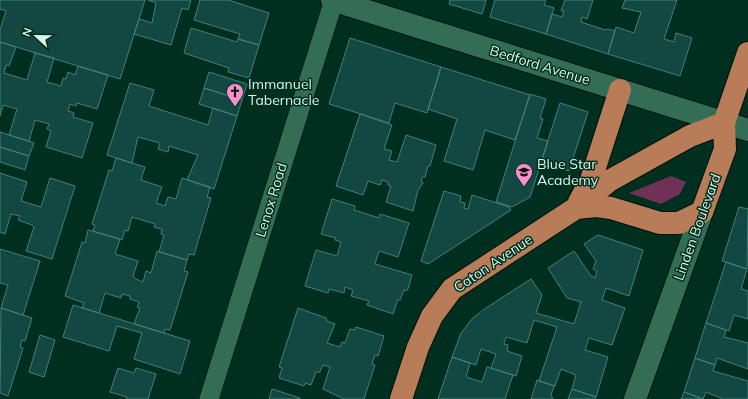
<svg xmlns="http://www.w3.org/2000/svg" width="748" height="399" viewBox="0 0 748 399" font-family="Mulish,sans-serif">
  <rect width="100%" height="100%" fill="#002f20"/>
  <path fill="#6f3256" d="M671,176L686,182L680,194L661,204L629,193Z"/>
  <path fill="#124742" stroke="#3e827a" d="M0,0H145L120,79L0,42V30L6,11L0,9Z
    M148,0H191L188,10L182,8L171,45L134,34L139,19L152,23L156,3Z
    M200,0H228L269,13L259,45L238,39L240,34L194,20Z
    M450,0H486L482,14L449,4Z
    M495,0H546L544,5L554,8L546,34L490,17Z
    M565,0H593L587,19L582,17L581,22L605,30L608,29L615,31L608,54L546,34L552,14L562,17L564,11H561Z
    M625,0H677L664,39L674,42L676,33L692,38L680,76L608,54L616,27L634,33L641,12L622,8Z
    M191,28L237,42L238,39L259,45L249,78L228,72L229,68L184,53Z
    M350,38L441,67L427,113L395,103L389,123L329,104Z
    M0,42L16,47L9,66L6,65L4,73L27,80L35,53L54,58L47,82L61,86L63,78L66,79L68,72L75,75L78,66L108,75L97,109L77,103L76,106L70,104L68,111L74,113L73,117L93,123L82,158L46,147L51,131L47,129L49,124L35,120L29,141L9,135L17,109L3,105L0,116Z
    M441,67L530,95L515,140L485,130L473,170L444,161L457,119L428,109Z
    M209,72L247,84L242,100L204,88Z
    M130,83L154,90L149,106L208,125L213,108L237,116L214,189L187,180L198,155L169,146L168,152L158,149L160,143L138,137L132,163L107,155Z
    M204,88L242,100L237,116L199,104Z
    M530,94L546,99L540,118L543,119L537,138L548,141L530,197L512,207L496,202Z
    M560,103L588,112L569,171L541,162Z
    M360,114L392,125L384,149L392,151L389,160L397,162L406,135L436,145L430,166H428L425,177L423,176L421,180L423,183L418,190L413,211L386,202L391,186L388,185V182L382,180L380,185L368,181L363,195L336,186Z
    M0,132L34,143L29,156L0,147Z
    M0,147L29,156L25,170L0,162Z
    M116,158L145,167L141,180L162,187L156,203L165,206L168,197L176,199L182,178L210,187L207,197L211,198L194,255L189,254L187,260L159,252L164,235L161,234L162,229L154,227L155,224L132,217L128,231L125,230L122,240L93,231L95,225L92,224L109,170L112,171Z
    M0,173L27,182L21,201L41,207L50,178L75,186L52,259L26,251L34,227L32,225L18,220L20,216L11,214L5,234L0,232Z
    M444,191L461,196L460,202L465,203L464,208L468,209L472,195L509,207L511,210L428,264L421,261Z
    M332,199L355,206L354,210L379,218L380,214L409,223L398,257L379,251L375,264L412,275L408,289L406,291L404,290L400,300L398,299L393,314L367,305L369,301L351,296L353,290L345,287L344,293L329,289L328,293L305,286L316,250L337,256L341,242L335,240L336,238L321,234Z
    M739,207L748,209L747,269L722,261Z
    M88,230L120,239L115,254L138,261L133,276L136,279L143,282L146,271L151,273L157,251L187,260L184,271L188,272L170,330L165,329L164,333L134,324L140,308L137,307L139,302L130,299V296L122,294L121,298L105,293L99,313L82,308L84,303L65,296L82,242L85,243Z
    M598,235L643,250L629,296L606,288L602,300L625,308L612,345L589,338L585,350L608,357L596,397L572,389L576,375L561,369L555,386L539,381L557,327L534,320L527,343L506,337L504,344L508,345L507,351L522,356L516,376L491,368L496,354L481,349L476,365L452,357L461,333L472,319L483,310L531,279L542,295L536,313L574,324L581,302L567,298L548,268L574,251L591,276L595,278L597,271L593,269L596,261L584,244Z
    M0,249L40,261L23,315L1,308L8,285L0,283Z
    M726,262L747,269L741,289L748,291V319L734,315L729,331L706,323Z
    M73,305L190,341L180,374L134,359L142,333L117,326L109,351L63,337Z
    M1,308L32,318L25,341L22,340L20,347L23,348L8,396L0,393Z
    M298,308L326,318L327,321L335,324L327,343L340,347L342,342L345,343L350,329L355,330L356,327L384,336L378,356L375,355L372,364L375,365L364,399H344L323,389L330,367L323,365L320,372H316L311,385L305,383L304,386L279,378L282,368L279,367Z
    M706,323L726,330L724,337L748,343V369L717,358L715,365L695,358Z
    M40,335L55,340L44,377L29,372Z
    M452,357L470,363L466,377L482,382L487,367L513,375L505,399H438Z
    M695,358L715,365L713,371L748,381V399H723L706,392L703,399L684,392Z
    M118,368L134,373L136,368L156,374L148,399H126L127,397L110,392Z
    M537,380L554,386L551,395L553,399H531Z
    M272,389L300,398V399H269Z
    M572,389L596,397L595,399H568Z
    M684,392L703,399H681Z"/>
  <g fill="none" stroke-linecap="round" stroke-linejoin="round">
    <defs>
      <path id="minor" d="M209,399L334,0"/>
      <path id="tertiary" d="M332,0L748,130"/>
      <path id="secondary" d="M635,399L702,212"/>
      <path id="trunk" d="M579,202L591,180L620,90
        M576,208L596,206L611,208L660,223H679L702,212L725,149L724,123L748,53
        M401,399L418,347L432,316L452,289L576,208L609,181L690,136L724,123"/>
    </defs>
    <use href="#minor" stroke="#00150b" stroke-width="20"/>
    <use href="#tertiary" stroke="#00150b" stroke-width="24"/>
    <use href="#secondary" stroke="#00150b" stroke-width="24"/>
    <use href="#trunk" stroke="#00150b" stroke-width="24"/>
    <use href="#minor" stroke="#346d56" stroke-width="19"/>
    <use href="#tertiary" stroke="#346d56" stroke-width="22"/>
    <use href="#secondary" stroke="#346d56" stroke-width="22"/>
    <use href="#trunk" stroke="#b87d58" stroke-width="22"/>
  </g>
  <defs>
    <symbol id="church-pin" viewBox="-11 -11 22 30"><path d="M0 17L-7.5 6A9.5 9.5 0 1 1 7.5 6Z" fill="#f890cc" stroke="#002f20"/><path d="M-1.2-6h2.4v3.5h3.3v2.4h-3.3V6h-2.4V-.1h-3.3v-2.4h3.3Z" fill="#111"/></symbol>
    <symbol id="school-pin" viewBox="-11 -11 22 30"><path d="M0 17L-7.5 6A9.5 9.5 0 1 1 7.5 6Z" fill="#f890cc" stroke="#002f20"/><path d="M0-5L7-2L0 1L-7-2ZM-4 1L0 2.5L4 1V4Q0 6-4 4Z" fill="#111"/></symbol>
  </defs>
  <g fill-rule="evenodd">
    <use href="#church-pin" x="225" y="82" width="20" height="27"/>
    <use href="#school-pin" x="514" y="162" width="20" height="27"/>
  </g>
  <g text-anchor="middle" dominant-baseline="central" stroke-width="3" stroke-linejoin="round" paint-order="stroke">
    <g font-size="14" fill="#d8f5e8" stroke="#002f20">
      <text transform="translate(540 65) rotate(17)">Bedford Avenue</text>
      <text transform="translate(271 200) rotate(-73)">Lenox Road</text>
      <text transform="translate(697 227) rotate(-70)">Linden Boulevard</text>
      <text transform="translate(493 263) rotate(-34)">Caton Avenue</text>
    </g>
    <g font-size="14" fill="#d8f5e8" stroke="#002f20" text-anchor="start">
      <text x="248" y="84">Immanuel<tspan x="248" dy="16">Tabernacle</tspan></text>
      <text x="537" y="164">Blue Star<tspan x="537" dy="16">Academy</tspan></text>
    </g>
  </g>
  <g transform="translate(36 36) rotate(292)" stroke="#002f20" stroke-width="3" paint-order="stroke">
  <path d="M0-3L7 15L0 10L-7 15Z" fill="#d8f5e8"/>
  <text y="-6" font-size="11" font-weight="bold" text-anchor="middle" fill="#d8f5e8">N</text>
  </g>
</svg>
